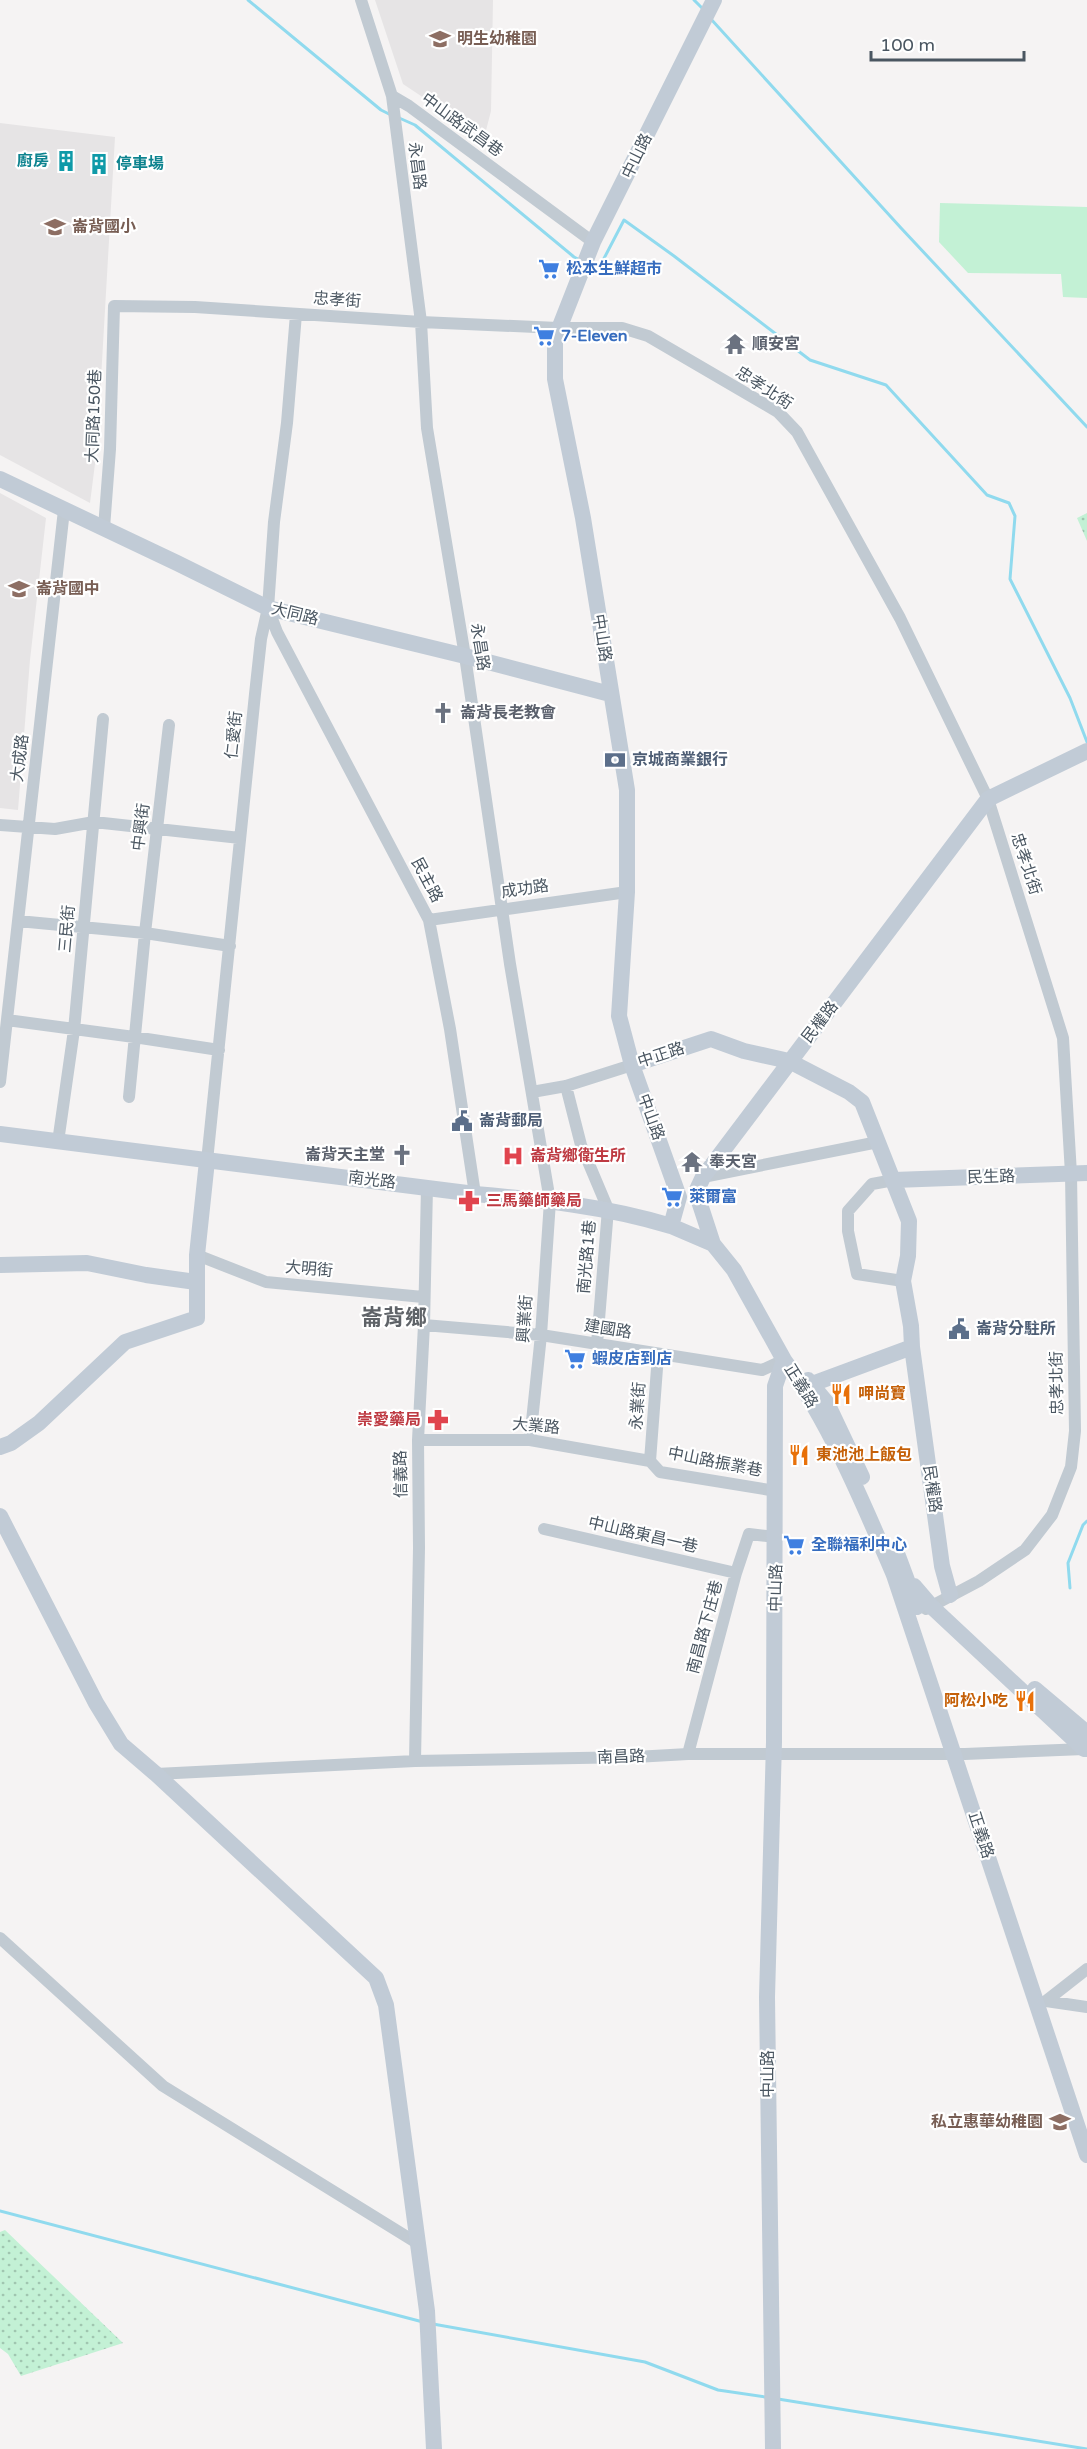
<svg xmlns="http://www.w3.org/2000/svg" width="1087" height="2449" viewBox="0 0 1087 2449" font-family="'Varela Round','Noto Sans TC',sans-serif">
  <defs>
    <pattern id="park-dots" width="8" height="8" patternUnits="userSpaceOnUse" patternTransform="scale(1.5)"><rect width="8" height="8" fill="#c3f1d5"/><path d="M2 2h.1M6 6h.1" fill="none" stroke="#a0c6b0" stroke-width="1.8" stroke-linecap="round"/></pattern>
  </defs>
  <rect width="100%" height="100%" fill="#f5f3f3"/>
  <path fill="#e6e4e5" d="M375,0H493L491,111L484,138L403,84Z
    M0,123L115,137L97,448L90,503L0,455Z
    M0,493L46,518L30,660L18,810L0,808Z"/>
  <path fill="#c3f1d5" d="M940,203L1087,207V298L1063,297L1061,274L968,273L939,242Z"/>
  <path fill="url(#park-dots)" d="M1087,513V541L1077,518Z
    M5,2230L123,2343L21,2376L8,2354L0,2348V2232Z"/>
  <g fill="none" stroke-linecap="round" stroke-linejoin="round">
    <path stroke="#90daee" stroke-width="3" d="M248,0L381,110L391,115
      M694,0L704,10
      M710,18L901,228L1087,427
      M397,117L415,125L574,257L580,260
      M589,264L599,268L624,220L674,256L810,360L886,385L987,495L1009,503L1015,516L1010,579L1070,698L1087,742
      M1070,1588L1068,1563L1083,1525L1087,1521
      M0,2211L423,2322
      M433,2324L645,2362L718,2390L765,2397
      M778,2399L1087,2449"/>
    <path stroke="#c1cad2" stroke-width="12" d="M361,0L392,96L421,322L427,428L465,656L510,964L550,1201L541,1335L530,1440
      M392,96L409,106L593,242
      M104,528L110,449L114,306L195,307L421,322L558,328H622L648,336L778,412L797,432L900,618L988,799L1063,1038L1071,1174L1075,1431L1071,1467L1052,1515L1025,1550L979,1581L926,1609
      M268,608L277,632L429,920L450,1029L475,1194
      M0,825L55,829L94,822L240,838
      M429,920L627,892
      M18,921L145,933L230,946
      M7,1020L134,1037L219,1050
      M0,1082L64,510
      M566,1086L581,1145L608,1209L597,1344
      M532,1092L566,1086L632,1065
      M129,1097L145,933L169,725
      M58,1142L74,1030L103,719
      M207,1161L255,694L261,639L268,608L274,522L287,423L296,314
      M703,1177L878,1142
      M894,1180L872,1184L848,1211V1231L857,1274L903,1281
      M197,1255L266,1282L423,1297
      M424,1325L541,1335L762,1370L784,1360
      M418,1440H530L650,1461
      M650,1461L660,1472L776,1491
      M650,1461L658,1355
      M544,1529L736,1573
      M688,1754L736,1573L749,1534L776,1537
      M415,1761L419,1548L418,1440L424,1325L427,1187
      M156,1774L415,1761L635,1757L688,1754H965L1084,1749L1085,1751
      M0,1938L163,2086L417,2243
      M1046,2001L1087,2007
      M1036,2004L1046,2001L1087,1969"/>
    <path stroke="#c1cbd6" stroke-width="16" d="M0,479L177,563L268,608L465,656L610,694
      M632,1065L711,1039L744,1051L789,1061L849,1092L862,1102L909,1221L908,1256L903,1281L911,1326L912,1347L804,1387
      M0,1134L475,1194C543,1200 605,1206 671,1226
      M894,1180L1087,1173
      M696,1192L713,1244L734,1270L784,1360L775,1386L774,1742L767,1997L773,2449
      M696,1192L703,1177L988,799L1087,751
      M679,1197L632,1065L619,1016L627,892V790L583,518L555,379V339L593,242L714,0
      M679,1197L671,1226L713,1244
      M0,1265L87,1263L146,1275L196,1282
      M912,1347L942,1566L950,1595
      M784,1360C829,1421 864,1505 894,1575L1087,2155
      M808,1380L827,1403L862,1477
      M0,1447L11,1443L39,1423L125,1342L197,1318V1255L207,1161
      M0,1516L96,1703L121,1744L156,1774L376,1978L386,2005L427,2311L434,2449
      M898,1556L917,1607
      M914,1586L932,1607L1084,1749H1087
      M1035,1689L1087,1733"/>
  </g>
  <defs>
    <symbol id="school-bare" viewBox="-9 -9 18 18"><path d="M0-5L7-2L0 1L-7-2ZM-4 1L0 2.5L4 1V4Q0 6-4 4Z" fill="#8d6e63" stroke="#fff" stroke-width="2.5" paint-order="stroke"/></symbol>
    <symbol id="building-bare" viewBox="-9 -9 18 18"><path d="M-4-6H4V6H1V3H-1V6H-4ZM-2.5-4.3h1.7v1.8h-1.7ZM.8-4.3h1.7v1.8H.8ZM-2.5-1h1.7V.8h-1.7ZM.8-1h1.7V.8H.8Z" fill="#0f9aa8" stroke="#fff" stroke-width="2.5" paint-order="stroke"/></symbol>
    <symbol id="supermarket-bare" viewBox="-9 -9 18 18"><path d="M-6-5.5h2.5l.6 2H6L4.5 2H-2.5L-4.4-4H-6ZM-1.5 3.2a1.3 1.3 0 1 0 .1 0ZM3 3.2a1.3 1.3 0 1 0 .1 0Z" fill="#3f7fe0" stroke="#fff" stroke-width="2.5" paint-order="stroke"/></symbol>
    <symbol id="temple-bare" viewBox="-9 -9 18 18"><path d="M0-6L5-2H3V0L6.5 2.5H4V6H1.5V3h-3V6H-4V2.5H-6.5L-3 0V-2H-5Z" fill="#6b7280" stroke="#fff" stroke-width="2.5" paint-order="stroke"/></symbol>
    <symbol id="church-bare" viewBox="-9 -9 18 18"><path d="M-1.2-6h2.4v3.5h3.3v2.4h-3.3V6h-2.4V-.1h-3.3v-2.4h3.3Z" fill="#6b7280" stroke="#fff" stroke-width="2.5" paint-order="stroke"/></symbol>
    <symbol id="bank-bare" viewBox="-9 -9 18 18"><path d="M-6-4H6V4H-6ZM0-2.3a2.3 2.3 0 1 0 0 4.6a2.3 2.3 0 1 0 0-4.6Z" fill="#5c6f8a" stroke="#fff" stroke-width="2.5" paint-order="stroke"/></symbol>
    <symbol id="civic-bare" viewBox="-9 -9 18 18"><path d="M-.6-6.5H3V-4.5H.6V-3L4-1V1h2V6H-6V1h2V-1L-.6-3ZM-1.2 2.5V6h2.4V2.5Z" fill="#5c6f8a" stroke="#fff" stroke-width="2.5" paint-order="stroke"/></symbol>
    <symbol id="hospital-bare" viewBox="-9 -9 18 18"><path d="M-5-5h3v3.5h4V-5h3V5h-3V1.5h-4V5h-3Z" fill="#e0444e" stroke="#fff" stroke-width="2.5" paint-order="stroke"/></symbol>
    <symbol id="pharmacy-bare" viewBox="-9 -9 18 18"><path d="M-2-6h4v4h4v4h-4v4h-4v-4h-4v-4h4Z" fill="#e0444e" stroke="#fff" stroke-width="2.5" paint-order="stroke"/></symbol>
    <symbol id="restaurant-bare" viewBox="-9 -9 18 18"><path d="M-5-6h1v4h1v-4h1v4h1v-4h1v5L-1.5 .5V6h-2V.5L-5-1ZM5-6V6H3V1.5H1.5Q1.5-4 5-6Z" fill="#e8710a" stroke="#fff" stroke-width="2.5" paint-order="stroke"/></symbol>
  </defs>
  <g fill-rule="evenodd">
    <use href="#school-bare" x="425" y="24" width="30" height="30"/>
    <use href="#building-bare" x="51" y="146" width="30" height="30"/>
    <use href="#building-bare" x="84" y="149" width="30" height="30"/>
    <use href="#school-bare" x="40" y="212" width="30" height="30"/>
    <use href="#supermarket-bare" x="534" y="254" width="30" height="30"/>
    <use href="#supermarket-bare" x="529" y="321" width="30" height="30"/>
    <use href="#temple-bare" x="720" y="329" width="30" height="30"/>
    <use href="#school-bare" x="4" y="574" width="30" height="30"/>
    <use href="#church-bare" x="428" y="698" width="30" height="30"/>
    <use href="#bank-bare" x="600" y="745" width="30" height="30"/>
    <use href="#civic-bare" x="447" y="1106" width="30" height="30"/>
    <use href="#church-bare" x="387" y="1140" width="30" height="30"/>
    <use href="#hospital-bare" x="498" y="1141" width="30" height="30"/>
    <use href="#temple-bare" x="677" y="1147" width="30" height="30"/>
    <use href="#supermarket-bare" x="657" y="1182" width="30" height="30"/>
    <use href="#pharmacy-bare" x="454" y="1186" width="30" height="30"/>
    <use href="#civic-bare" x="944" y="1314" width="30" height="30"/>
    <use href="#supermarket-bare" x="560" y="1344" width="30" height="30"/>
    <use href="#restaurant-bare" x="826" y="1379" width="30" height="30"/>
    <use href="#pharmacy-bare" x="423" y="1405" width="30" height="30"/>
    <use href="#restaurant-bare" x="784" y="1440" width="30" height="30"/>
    <use href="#supermarket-bare" x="779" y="1530" width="30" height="30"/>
    <use href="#restaurant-bare" x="1010" y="1686" width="30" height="30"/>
    <use href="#school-bare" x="1045" y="2107" width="30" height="30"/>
  </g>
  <g text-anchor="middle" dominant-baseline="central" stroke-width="4.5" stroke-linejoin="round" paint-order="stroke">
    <g font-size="16" font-weight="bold" fill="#785e54" stroke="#fff" text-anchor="start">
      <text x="457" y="39">明生幼稚園</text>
      <text x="72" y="227">崙背國小</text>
      <text x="36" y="589">崙背國中</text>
      <text x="1043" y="2122" text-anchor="end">私立惠華幼稚園</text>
    </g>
    <g font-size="16" fill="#4a5661" stroke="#fff">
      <text transform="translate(462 125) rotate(36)">中山路武昌巷</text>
      <text transform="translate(637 156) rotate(-64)">中山路</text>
      <text transform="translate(417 166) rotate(83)">永昌路</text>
      <text transform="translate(337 300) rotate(4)">忠孝街</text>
      <text transform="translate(764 388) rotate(33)">忠孝北街</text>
      <text transform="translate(94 416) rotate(-88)">大同路150巷</text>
      <text transform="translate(295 614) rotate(14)">大同路</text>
      <text transform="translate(602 638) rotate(81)">中山路</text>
      <text transform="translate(480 647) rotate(81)">永昌路</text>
      <text transform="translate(234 735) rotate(-84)">仁愛街</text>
      <text transform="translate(20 758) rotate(-83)">大成路</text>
      <text transform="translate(141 827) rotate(-83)">中興街</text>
      <text transform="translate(1026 864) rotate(72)">忠孝北街</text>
      <text transform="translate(427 880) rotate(62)">民主路</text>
      <text transform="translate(525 889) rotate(-8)">成功路</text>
      <text transform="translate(67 929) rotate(-85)">三民街</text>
      <text transform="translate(820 1022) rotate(-52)">民權路</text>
      <text transform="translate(661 1055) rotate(-18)">中正路</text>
      <text transform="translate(651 1117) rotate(70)">中山路</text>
      <text transform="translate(991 1177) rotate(-2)">民生路</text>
      <text transform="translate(372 1180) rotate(7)">南光路</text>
      <text transform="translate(587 1257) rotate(-85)">南光路1巷</text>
      <text transform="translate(309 1269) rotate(5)">大明街</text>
      <text transform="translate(525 1319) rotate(-86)">興業街</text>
      <text transform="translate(608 1329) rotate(9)">建國路</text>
      <text transform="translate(1057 1383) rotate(-91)">忠孝北街</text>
      <text transform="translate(801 1386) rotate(58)">正義路</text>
      <text transform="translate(638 1406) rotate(-86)">永業街</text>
      <text transform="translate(536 1426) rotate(5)">大業路</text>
      <text transform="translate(715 1462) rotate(11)">中山路振業巷</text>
      <text transform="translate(401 1474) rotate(-91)">信義路</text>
      <text transform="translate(932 1489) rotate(82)">民權路</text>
      <text transform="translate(643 1535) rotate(13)">中山路東昌一巷</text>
      <text transform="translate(776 1588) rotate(-89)">中山路</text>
      <text transform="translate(705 1627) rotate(-75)">南昌路下庄巷</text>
      <text transform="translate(621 1757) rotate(-2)">南昌路</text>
      <text transform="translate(981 1835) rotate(72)">正義路</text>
      <text transform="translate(768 2074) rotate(-90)">中山路</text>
    </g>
    <g font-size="16" font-weight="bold" fill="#0d838f" stroke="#fff" text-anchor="end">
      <text x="49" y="161">廚房</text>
      <text x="116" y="164" text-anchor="start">停車場</text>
    </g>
    <g font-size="16" font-weight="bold" fill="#366cbe" stroke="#fff" text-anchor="start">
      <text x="566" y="269">松本生鮮超市</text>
      <text x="561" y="336">7-Eleven</text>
      <text x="689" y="1197">萊爾富</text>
      <text x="592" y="1359">蝦皮店到店</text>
      <text x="811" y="1545">全聯福利中心</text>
    </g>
    <g font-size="16" font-weight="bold" fill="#5b616d" stroke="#fff" text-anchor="start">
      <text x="752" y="344">順安宮</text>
      <text x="460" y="713">崙背長老教會</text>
      <text x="385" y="1155" text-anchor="end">崙背天主堂</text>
      <text x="709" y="1162">奉天宮</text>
    </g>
    <g font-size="16" font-weight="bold" fill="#4e5e75" stroke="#fff" text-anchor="start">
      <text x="632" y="760">京城商業銀行</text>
      <text x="479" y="1121">崙背郵局</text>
      <text x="976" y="1329">崙背分駐所</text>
    </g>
    <g font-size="16" font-weight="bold" fill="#be3a42" stroke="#fff" text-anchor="start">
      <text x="530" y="1156">崙背鄉衛生所</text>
      <text x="486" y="1201">三馬藥師藥局</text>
      <text x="421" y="1420" text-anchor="end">崇愛藥局</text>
    </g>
    <g font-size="16" font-weight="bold" fill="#c56008" stroke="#fff" text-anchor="start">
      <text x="858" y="1394">呷尚寶</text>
      <text x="816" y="1455">東池池上飯包</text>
      <text x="1008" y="1701" text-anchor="end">阿松小吃</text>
    </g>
    <g font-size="22" font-weight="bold" fill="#5f6368" stroke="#fff">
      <text x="394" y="1318">崙背鄉</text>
    </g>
  </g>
  <path d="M871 51v9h153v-9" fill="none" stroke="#4a5661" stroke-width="3"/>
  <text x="880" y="51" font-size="18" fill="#4a5661" stroke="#ffffff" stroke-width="4.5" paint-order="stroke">100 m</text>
</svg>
